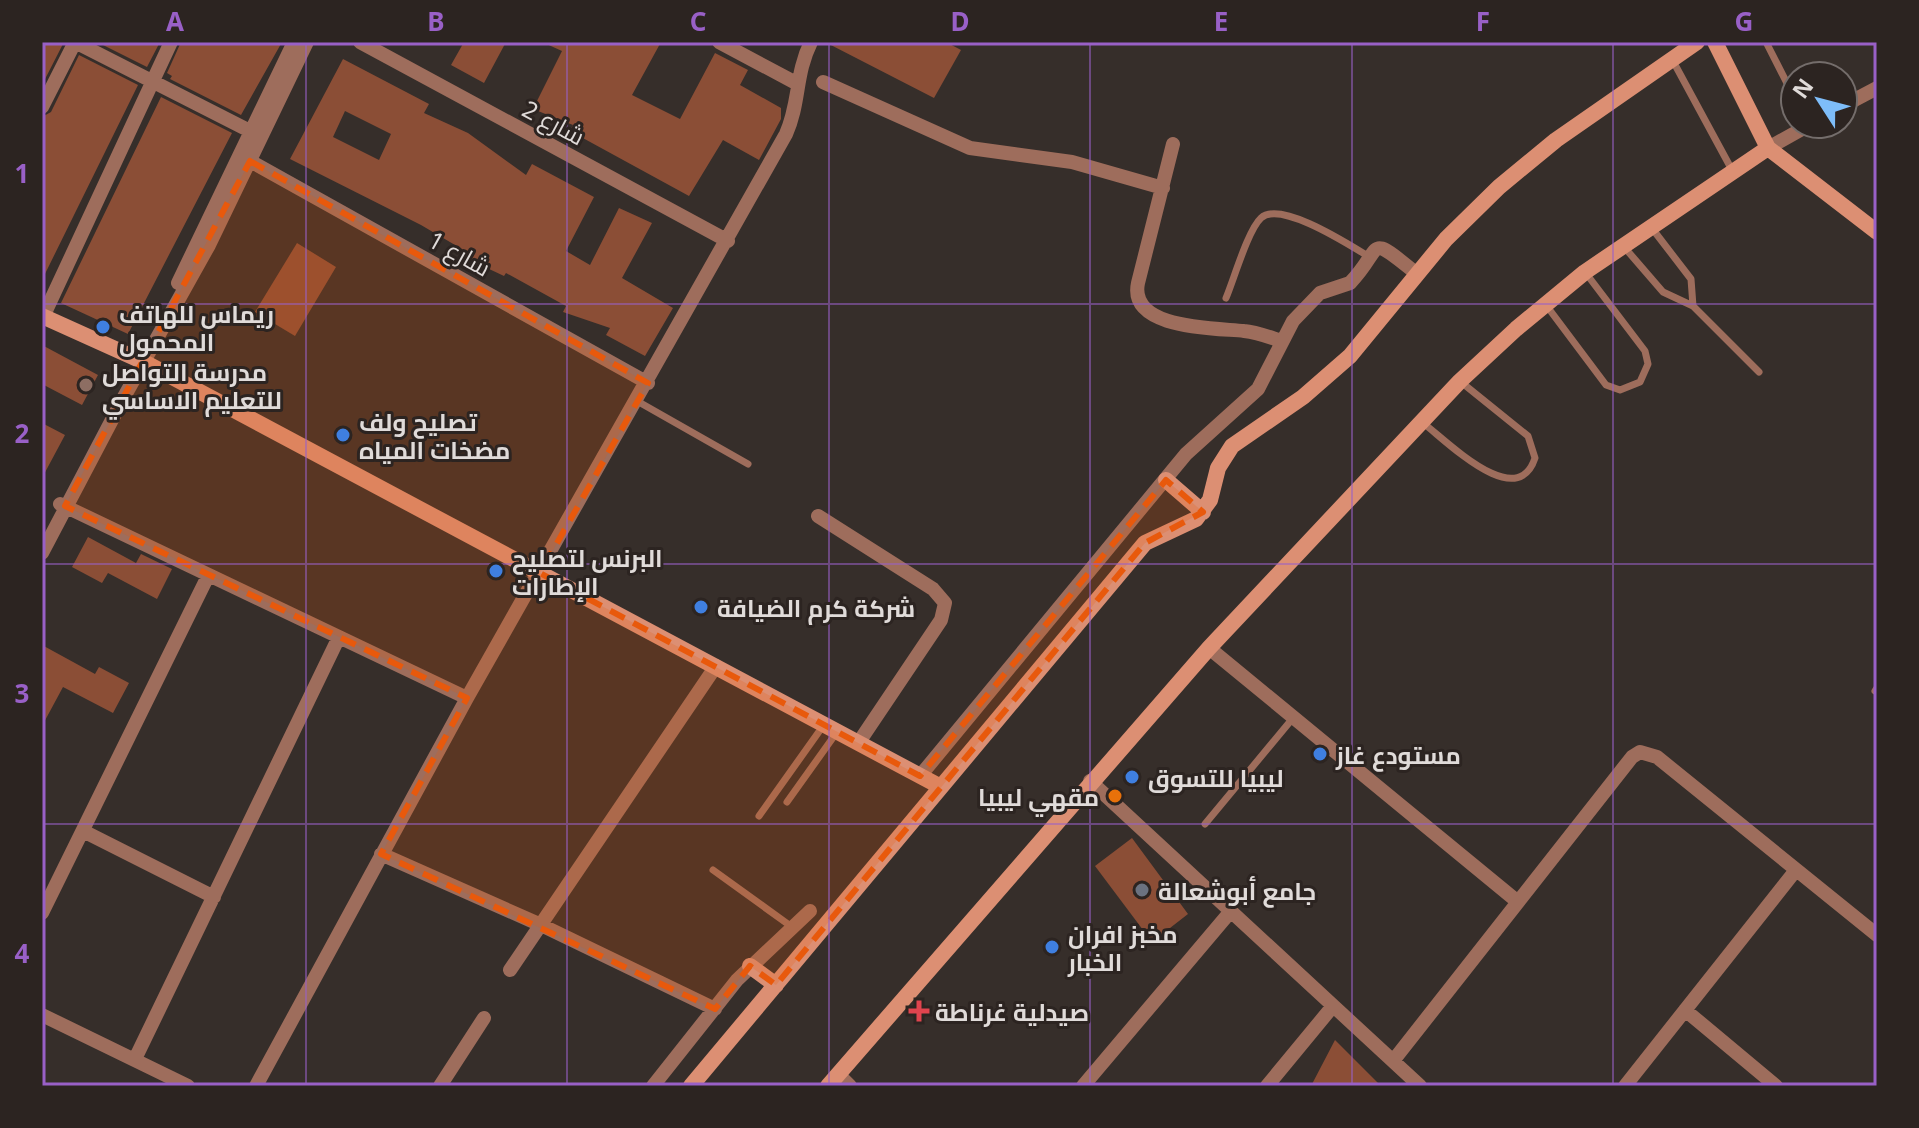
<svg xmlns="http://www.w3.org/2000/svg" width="1919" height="1128" viewBox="0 0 1919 1128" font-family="'Noto Sans',Cairo,sans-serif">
  <rect width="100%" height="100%" fill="#362e2a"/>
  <path fill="#8b4e36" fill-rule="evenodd" d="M42,42H64L42,85Z
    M97,42H160L147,67Z
    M181,42H282L241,115L170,79L172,76L167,73Z
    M464,42H506L484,83L451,65Z
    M542,42H661L632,95L680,119L715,53L748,70L740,85L781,108V119L759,160L723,140L689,196L570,131L573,125L533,109L562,51Z
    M825,42H946L961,50L934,98Z
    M79,55L138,85L42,280V117L51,112Z
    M343,59L429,104L424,113L468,133L526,175L532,164L594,197L566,251L590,265L619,208L652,223L622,278L673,308L645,356L606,335L610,328L563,312L566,306L506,273L504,276L470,260L472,255L421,225L290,159ZM345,111L391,134L379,160L333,137Z
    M161,97L232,133L128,334L61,303Z
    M297,243L336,267L295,336L255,312Z
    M42,345L98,375L82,405L42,384Z
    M42,423L65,435L42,478Z
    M88,537L136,563L141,554L172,569L157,599L108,573L102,583L72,567Z
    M42,645L95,674L99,667L129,683L113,713L63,687L42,726Z
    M1132,838L1188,914L1152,942L1095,866Z
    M1335,1040L1381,1086H1311Z"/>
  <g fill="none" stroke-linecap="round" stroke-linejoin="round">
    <path stroke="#9e6d5c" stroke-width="7" d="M1766,42L1795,99
      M1673,61L1732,170
      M1651,227L1691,279L1693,306
      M1625,248L1663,292L1693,306L1759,372
      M1226,298C1234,279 1248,230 1261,218C1280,200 1348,244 1368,256
      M1546,305L1606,385L1620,390L1640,382L1648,364L1645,351L1585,272
      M637,401L748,464
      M1423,423C1447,441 1517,513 1535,458L1528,436L1461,382
      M1875,691L1877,688
      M787,802L837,732
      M759,816L823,726
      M1205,824L1293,718
      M713,870L792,927"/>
    <path stroke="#9e6d5c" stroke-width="14" d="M75,42L258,135
      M360,42L728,241
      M719,42L796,83
      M823,82L970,148L1072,162L1163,188
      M1843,106L1877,88
      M42,107L75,42
      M1173,144L1138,283C1128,330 1217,328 1244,331C1257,332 1269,337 1281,341
      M1768,148L1811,124
      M250,161L648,383
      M178,283L294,42
      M43,317L171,42
      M60,504L467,698
      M818,516L933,589L945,603L941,620L859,742
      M42,553L124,397L209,245L307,42
      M1209,648L1518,902
      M920,776L1186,454L1258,389L1293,321L1320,293L1350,283C1385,247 1364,231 1417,274
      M1090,781L1420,1086
      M83,831L214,897
      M381,854L541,925L715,1009
      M42,913L208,576
      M510,970L716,666
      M1685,1010L1776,1086
      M42,1015L188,1086
      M135,1059L339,637
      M1393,1061L1632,757L1640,752L1657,757L1877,935
      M838,1074L850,1086
      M256,1086L467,698L786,134C800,103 795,74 811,42
      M440,1086L484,1018
      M653,1086L737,980L810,911
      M1083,1086L1231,911
      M1267,1086L1333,1006
      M1625,1086L1796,870"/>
    <path stroke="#dc8f73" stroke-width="16" d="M1715,42L1768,148L1877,232
      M42,316L144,362L941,787
      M1166,480L1203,512
      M750,966L776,985
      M691,1086L1145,543L1196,519L1210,500L1218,468L1232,446L1303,397L1350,356L1446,239L1499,187L1556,140L1697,42
      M828,1086L1209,648L1460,381L1516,329L1585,272L1768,148"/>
  </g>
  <path fill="#e8590c" fill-opacity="0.2" stroke="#e8590c" stroke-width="6" stroke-dasharray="16 10" stroke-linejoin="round" d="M250,161L648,383L540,573L920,776L1166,480L1203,512L1145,543L776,985L750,966L715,1009L381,854L467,698L65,506Z"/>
  <path fill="none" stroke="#9960c7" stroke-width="2" stroke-opacity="0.55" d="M306,42V1086M567,42V1086M829,42V1086M1090,42V1086M1352,42V1086M1613,42V1086M42,304H1877M42,564H1877M42,824H1877"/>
  <g fill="#3f7fe0" stroke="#2c2421" stroke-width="3">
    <circle cx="103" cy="327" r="8"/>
    <circle cx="343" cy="435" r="8"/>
    <circle cx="496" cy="571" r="8"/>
    <circle cx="701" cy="607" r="8"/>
    <circle cx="1320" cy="754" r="8"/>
    <circle cx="1132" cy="777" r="8"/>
    <circle cx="1052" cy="947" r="8"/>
  </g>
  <circle fill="#8d6e63" stroke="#2c2421" stroke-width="3" cx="86" cy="385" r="8"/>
  <circle fill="#e8710a" stroke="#2c2421" stroke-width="3" cx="1115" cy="796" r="8"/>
  <circle fill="#6b7280" stroke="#2c2421" stroke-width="3" cx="1142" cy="890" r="8"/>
  <path fill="#e0444e" stroke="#2c2421" stroke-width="3" d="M915 999h8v8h8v8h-8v8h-8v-8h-8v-8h8z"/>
  <g text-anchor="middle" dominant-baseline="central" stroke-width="6" stroke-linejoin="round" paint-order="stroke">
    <g font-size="24" fill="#e0dbd9" stroke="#2c2421">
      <text transform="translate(554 122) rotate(28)">شارع 2</text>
      <text transform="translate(460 253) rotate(29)">شارع 1</text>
    </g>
    <g font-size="24" font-weight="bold" fill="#e0dbd9" stroke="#2c2421" text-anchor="start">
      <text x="119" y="313">ريماس للهاتف<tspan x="119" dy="28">المحمول</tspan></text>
      <text x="102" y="371">مدرسة التواصل<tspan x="102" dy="28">للتعليم الاساسي</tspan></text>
      <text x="359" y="421">تصليح ولف<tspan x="359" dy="28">مضخات المياه</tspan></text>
      <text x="512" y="557">البرنس لتصليح<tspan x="512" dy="28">الإطارات</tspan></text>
      <text x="717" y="607">شركة كرم الضيافة</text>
      <text x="1336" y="754">مستودع غاز</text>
      <text x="1148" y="777">ليبيا للتسوق</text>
      <text x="1099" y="796" text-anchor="end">مقهي ليبيا</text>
      <text x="1158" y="890">جامع أبوشعالة</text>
      <text x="1068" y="933">مخبز افران<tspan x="1068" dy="28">الخبار</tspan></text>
      <text x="935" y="1011">صيدلية غرناطة</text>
    </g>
  </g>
  <rect width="1919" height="1128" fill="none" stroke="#2c2421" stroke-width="88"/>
  <g transform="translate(1819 100) rotate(306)"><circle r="38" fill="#2c2421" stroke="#746d6b" stroke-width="2"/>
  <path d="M0-6L14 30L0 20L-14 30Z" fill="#7ebdf9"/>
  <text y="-12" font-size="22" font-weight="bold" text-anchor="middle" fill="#e0dbd9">N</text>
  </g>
  <rect x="44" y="44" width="1831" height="1040" fill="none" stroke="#9960c7" stroke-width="3"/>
  <g font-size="26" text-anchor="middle" font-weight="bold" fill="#9960c7">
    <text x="175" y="31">A</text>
    <text x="436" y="31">B</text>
    <text x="698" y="31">C</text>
    <text x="960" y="31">D</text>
    <text x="1221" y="31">E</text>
    <text x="1483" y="31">F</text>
    <text x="1744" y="31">G</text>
    <text x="22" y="183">1</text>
    <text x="22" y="443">2</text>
    <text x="22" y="703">3</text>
    <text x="22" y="963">4</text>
  </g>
</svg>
